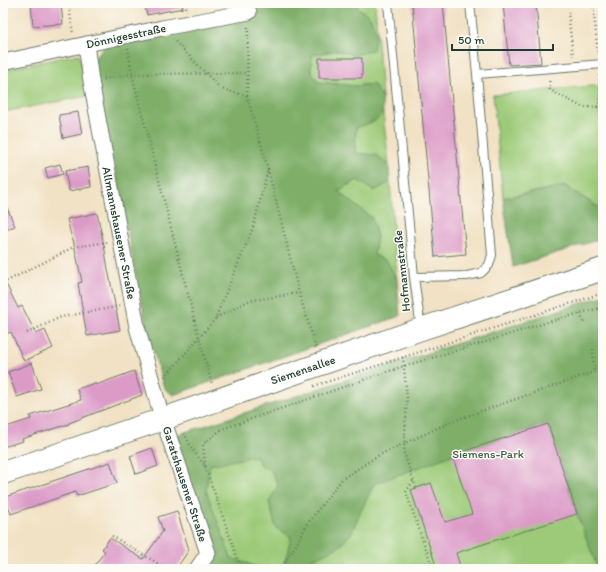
<svg xmlns="http://www.w3.org/2000/svg" width="606" height="572" viewBox="0 0 606 572" font-family="Itim,sans-serif">
  <rect width="100%" height="100%" fill="#fdfcf7"/>
  <filter id="ink" filterUnits="userSpaceOnUse"><feTurbulence type="fractalNoise" baseFrequency=".025" numOctaves="2"/><feDisplacementMap in="SourceGraphic" scale="8" xChannelSelector="R" yChannelSelector="G"/><feConvolveMatrix kernelMatrix="1 2 1 2 8 2 1 2 1" color-interpolation-filters="sRGB"/></filter>
  <filter id="wash" filterUnits="userSpaceOnUse"><feTurbulence type="fractalNoise" baseFrequency=".012" numOctaves="4" result="noise"/><feDisplacementMap in="SourceGraphic" scale="16" xChannelSelector="R" yChannelSelector="G"/><feGaussianBlur stdDeviation="0.9" result="paint"/><feColorMatrix in="noise" values="0 0 0 0 0 0 0 0 0 0 0 0 0 0 0 0 0 1.4 0 .05"/><feComposite in="paint" operator="in"/></filter>
  <g filter="url(#wash)">
    <rect width="100%" height="100%" fill="#f2e2c5"/>
    <path fill="#9dca78" stroke="#5e8456" d="M356,3H375L382,97L373,84L355,86L318,82L311,71L312,55L337,50L355,55L370,17L357,7Z
      M79,54L88,96L3,112V70Z
      M603,85V205L598,207L565,186L503,198L493,95Z
      M383,113L389,165L376,155L355,153L356,128L375,121Z
      M357,180L374,191L390,182L397,280L387,262L374,255L377,236L338,191Z
      M603,296V569H208L214,556L177,435Z"/>
    <path fill="#7eae68" stroke="#4e764e" d="M233,3H356L357,7L370,17L376,32L373,50L355,55L337,50L312,55L311,71L318,82L355,86L373,84L382,97L383,113L375,121L356,128L355,153L376,155L389,165L390,182L374,191L357,180L338,191L372,218L377,236L374,255L387,261L397,280L400,316L173,395L164,388L146,325L93,59L107,44L234,20Z
      M565,186L598,207L603,205V238L513,267L503,198Z
      M603,296V569H598L577,514L548,424L452,455L374,484L359,515L352,532L340,546L294,568V569H280L285,562L291,537L276,528L269,502L278,485L270,468L261,467L256,456L210,465L206,490L231,558L264,569H206L211,563L213,551L177,435Z"/>
    <g id="blocks">
      <path fill="#dc9bc7" d="M31,3H61L63,24L33,26Z
        M144,3H182L183,8L147,15Z
        M412,3H443L466,254L435,257Z
        M503,3H536L541,63L509,65Z
        M319,58H362V78H319Z
        M78,112L82,134L63,138L59,115Z
        M60,164L63,174L48,178L45,168Z
        M88,167L91,187L69,191L65,171Z
        M3,199L15,226L3,231Z
        M97,213L104,245L107,263V264L120,330L87,336L78,283L82,282L73,239H72L67,219Z
        M3,278L18,308L22,306L36,334L45,330L53,348L24,361L11,332L3,335Z
        M32,363L41,389L17,397L8,372Z
        M134,371L142,395L69,423V424L22,439L23,441L3,447V428L31,419L30,416L81,400L77,389L95,383L96,385Z
        M548,424L577,514L456,553L461,569H437L411,490L431,483L445,522L472,514L452,455Z
        M152,448L158,466L136,474L130,456Z
        M110,462L117,483L77,496L75,492L11,514L5,497Z
        M177,511L189,550L176,569H92L105,551L102,549L110,538L143,559L163,531L158,517Z"/>
    </g>
  </g>
  <g filter="url(#ink)">
    <use href="#blocks" fill-opacity="0" stroke="#697767" stroke-width="1"/>
    <g fill="none" stroke-linecap="round" stroke-linejoin="round">
      <defs>
        <path id="lane" d="M388,3L414,277L421,329
          M477,74L603,64
          M414,277L467,276L481,273L489,265L492,255L477,74L470,3"/>
        <path id="street" d="M86,44L91,81L137,327L159,407L208,553L197,569
          M3,62L162,28L249,12"/>
        <path id="secondary" d="M3,473L163,419L421,329L603,269"/>
      </defs>
      <use href="#lane" stroke="#697767" stroke-width="10"/>
      <use href="#street" stroke="#697767" stroke-width="17"/>
      <use href="#secondary" stroke="#697767" stroke-width="24"/>
      <path stroke="#697767" stroke-width="2.5" stroke-dasharray="1 3" stroke-linecap="butt" d="M69,3L70,13L73,34
        M185,3L187,11
        M593,3L598,55
        M568,12L573,56
        M128,48L132,74L199,338L212,384
        M549,77L550,90L582,107H597L603,105
        M104,79L132,74L247,73
        M247,96L248,25
        M597,107L601,97L599,74
        M597,107L603,114
        M268,169L299,293L316,348
        M3,283L74,247L108,242
        M580,314L585,324
        M216,318L248,301L299,293
        M27,333L61,317L121,306
        M593,349L594,372
        M403,357L407,398L404,453L416,488
        M165,377L215,319L253,228L268,169L247,96L221,89L173,39
        M314,386L603,293
        M184,433L191,447L205,466L240,566L242,569
        M205,466L203,444L222,429L404,366L479,344L548,322L603,307
        M413,481L406,492L433,569
        M112,536L167,569
        M280,569L295,547L307,524L342,479L379,455L453,421L594,372L603,366"/>
      <use href="#lane" stroke="#fff" stroke-width="8"/>
      <use href="#street" stroke="#fff" stroke-width="15"/>
      <use href="#secondary" stroke="#fff" stroke-width="22"/>
    </g>
  </g>
  <g text-anchor="middle" dominant-baseline="central" stroke-width="3" stroke-linejoin="round" paint-order="stroke">
    <g font-size="12" fill="#1f3d34" stroke="#fdfcf7">
      <text transform="translate(126 36) rotate(-12)">Dönnigesstraße</text>
      <text transform="translate(119 233) rotate(79)">Allmannshausener Straße</text>
      <text transform="translate(402 271) rotate(-96)">Hofmannstraße</text>
      <text transform="translate(303 370) rotate(-19)">Siemensallee</text>
      <text transform="translate(185 484) rotate(72)">Garatshausener Straße</text>
    </g>
    <g font-size="12" fill="#3e6045" stroke="#fdfcf7">
      <text x="488" y="454">Siemens-Park</text>
    </g>
  </g>
  <rect width="606" height="572" fill="none" stroke="#fdfcf7" stroke-width="16"/>
  <path d="M452 44v6h101v-6" fill="none" stroke="#1f3d34" stroke-width="2"/>
  <text x="458" y="44" font-size="12" fill="#1f3d34" stroke="#fdfcf7" stroke-width="3" paint-order="stroke">50 m</text>
</svg>
